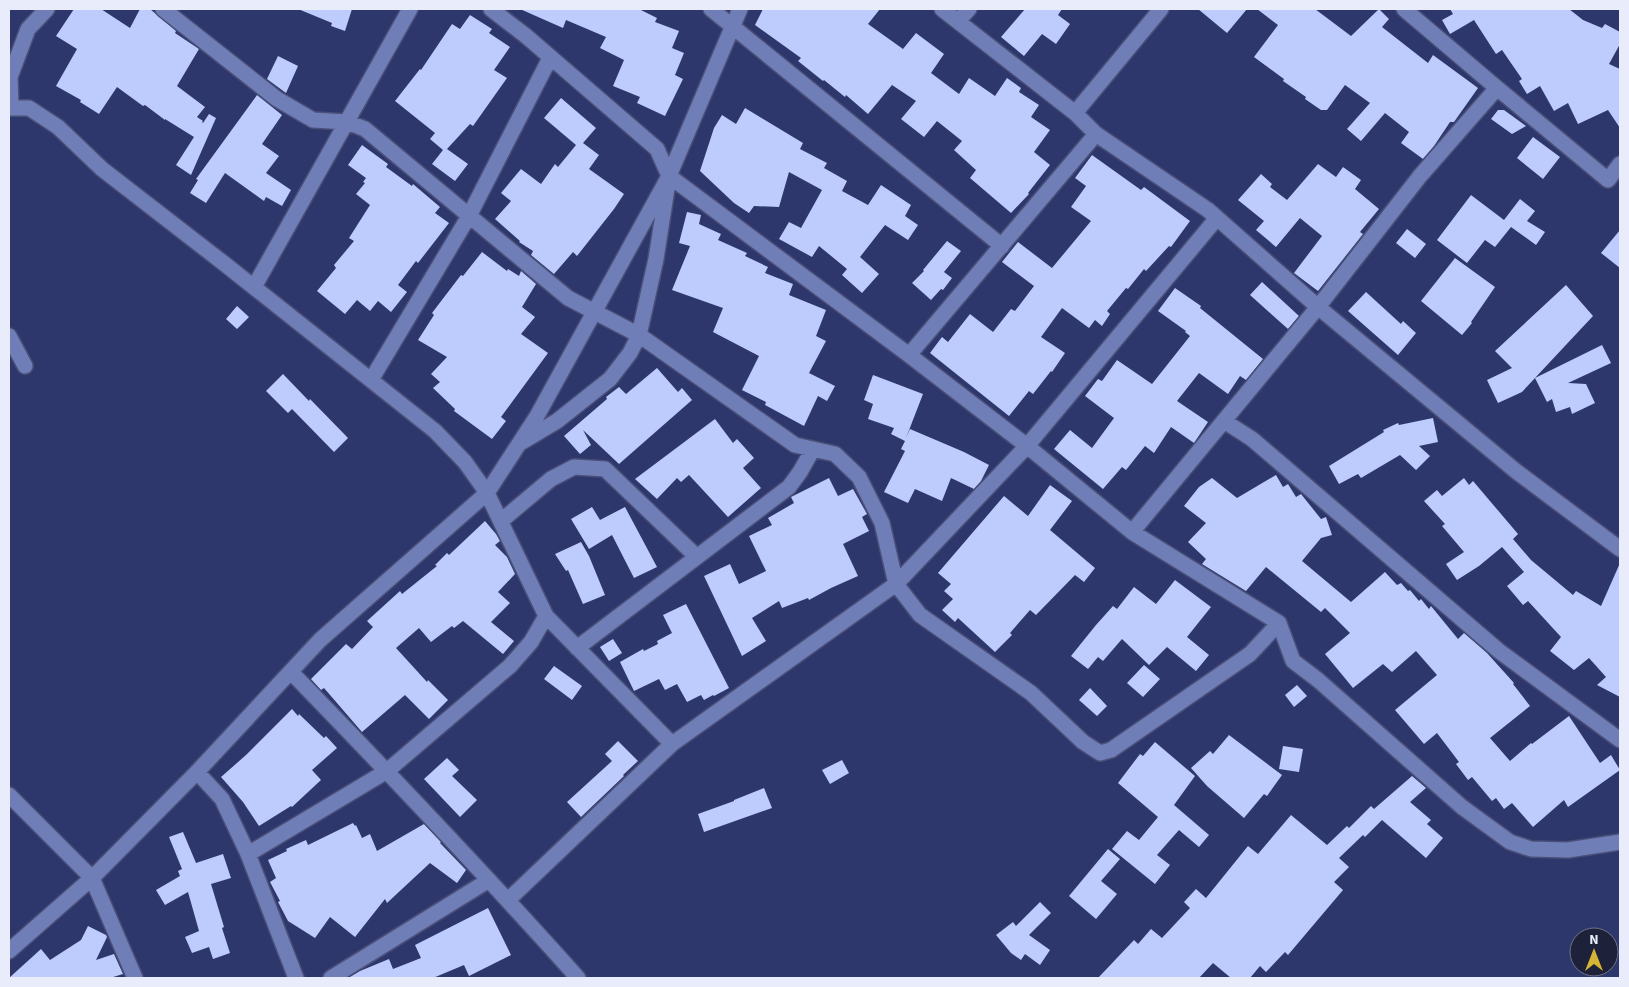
<svg xmlns="http://www.w3.org/2000/svg" width="1629" height="987" viewBox="0 0 1629 987" font-family="'Source Sans 3',sans-serif">
  <rect width="100%" height="100%" fill="#2e376b"/>
  <path fill="#becbfd" d="M74,9H101L130,28L140,9H150L176,31L175,33L199,49L177,86L205,107L197,117L203,121L202,122L203,123L209,114L216,118L191,175L176,165L194,137L165,119V120L145,105L143,106L117,87L99,114L80,102L81,100L56,86L77,49L56,36Z
    M298,9H352L345,31L331,26L332,23Z
    M520,9H639L657,18L655,22L679,31L672,48L684,53L675,75L683,79L665,116L637,103L640,97L613,86L624,60L600,48L606,37L566,20L563,28Z
    M763,9H880L868,24L903,49L916,33L944,54L931,73L959,94L969,78L995,96L1007,78L1021,88L1019,92L1039,105L1031,117L1050,130L1034,152L1050,165L1028,193L1029,194L1011,213L970,178L976,170L954,150L962,141L937,121L924,137L901,119L916,101L892,85L868,114L846,95L845,97L824,80L823,81L798,61L801,58L755,25Z
    M1025,9H1062L1058,15L1070,24L1056,44L1042,34L1024,56L1001,37Z
    M1198,9H1247L1227,33Z
    M1257,9H1315L1351,36L1379,9L1389,19L1382,27L1428,63L1433,55L1478,88L1454,122H1450L1434,146L1423,159L1401,143L1409,132L1385,113L1361,141L1347,129L1370,103L1345,85L1327,110H1321L1305,99L1306,97L1283,81L1284,79L1254,57L1278,25Z
    M1450,9H1569L1583,20L1602,28L1605,24L1620,32V44L1609,64L1620,69V128L1608,110L1578,124L1568,103L1554,111L1540,86L1527,94L1519,81L1522,79L1502,50L1496,54L1474,20L1450,34L1442,20L1453,14Z
    M470,15L492,29L489,33L510,47L494,70L507,78L473,126L470,124L447,149L468,164L455,181L432,164L443,150L430,139L435,133L395,101L420,69L421,70L452,24L460,29Z
    M278,56L298,66L286,93L267,79Z
    M257,95L282,115L262,144L279,156L266,173L291,190L282,206L266,197L264,201L225,173L206,203L190,193L198,180L196,179Z
    M561,98L596,128L583,143L599,155L589,169L624,194L614,209L577,256L573,252L554,274L531,255L533,251L519,242L520,241L495,219L511,201L501,193L521,169L541,184L555,164L558,167L576,145L544,118Z
    M745,108L803,143L800,149L827,163L824,168L847,181L842,191L868,205L881,185L911,205L905,216L918,225L908,240L885,225L860,257L879,274L862,293L842,275L847,269L819,246L812,257L779,239L789,222L801,228L822,190L789,172L779,207L754,206L749,213L734,203L700,171L714,128L722,115L736,124Z
    M1498,110H1504L1526,126L1512,134L1491,119Z
    M1533,137L1560,157L1543,179L1517,158Z
    M362,145L388,164L386,167L412,186L413,184L440,207L435,213L449,223L418,263L416,261L398,285L407,292L391,312L378,301L370,311L357,300L345,314L317,291L336,268L334,265L354,241L349,238L370,205L356,194L365,183L363,182L366,178L348,165Z
    M1092,155L1141,190L1144,187L1190,221L1171,247L1169,246L1146,271L1144,269L1128,289L1126,288L1107,311L1110,314L1102,326L1095,320L1089,328L1062,308L1041,337L1065,353L1052,372L1051,371L1033,394L1029,391L1009,416L930,353L942,337L948,342L970,314L993,332L1011,309L1015,311L1034,286L1002,262L1018,242L1052,268L1091,221L1071,207L1086,186L1075,178Z
    M1318,164L1336,177L1343,167L1361,180L1355,189L1379,209L1360,232L1363,234L1318,291L1294,273L1322,236L1300,218L1276,247L1256,230L1264,221L1238,200L1261,174L1272,184L1270,187L1287,200Z
    M1471,195L1504,220L1520,199L1535,211L1527,221L1545,232L1536,245L1511,227L1495,247L1485,240L1467,263L1437,240Z
    M687,212L701,215L699,224L721,234L718,240L747,253L745,256L768,267L765,273L793,284L789,295L826,310L816,336L826,341L809,373L835,386L827,401L818,396L804,426L765,405L766,402L742,390L759,356L713,332L723,308L672,290L690,246L679,243Z
    M1407,229L1426,244L1415,258L1396,243Z
    M1620,230V268L1601,253Z
    M947,241L961,251L944,272L952,278L943,290L941,289L931,300L912,283L924,271L923,270Z
    M482,252L507,271L508,269L519,276L521,271L536,284L522,307L535,317L521,334L548,353L501,417L506,421L492,439L454,411L455,409L433,388L440,382L431,374L447,357L418,340L434,315L432,313L461,275L463,276Z
    M1455,258L1495,287L1471,322L1472,323L1462,335L1421,301Z
    M1262,282L1299,316L1288,329L1250,295Z
    M1566,285L1593,316L1535,378L1602,345L1611,363L1568,383L1586,384L1595,403L1572,414L1570,407L1556,412L1552,399L1547,402L1535,378L1522,392L1498,403L1487,380L1512,368L1495,351Z
    M1175,288L1201,306L1200,308L1263,359L1246,380L1240,376L1228,394L1199,373L1177,401L1208,422L1194,443L1171,427L1154,453L1145,446L1126,470L1122,467L1103,489L1054,449L1070,430L1092,448L1114,418L1085,396L1098,379L1102,381L1117,360L1152,384L1190,336L1185,332L1186,331L1158,311Z
    M1366,292L1401,324L1403,321L1416,333L1398,355L1348,311Z
    M237,306L249,317L237,329L226,319Z
    M657,368L678,392L682,388L692,400L619,464L583,430L591,445L580,454L564,436L607,399L606,397L619,387L626,394Z
    M283,374L309,401L310,399L348,438L334,452L292,409L288,413L266,391Z
    M873,375L923,394L906,438L910,429L964,452L989,465L981,481L974,489L951,478L942,501L915,489L908,503L884,492L905,451L901,449L905,441L891,434L894,428L868,419L873,404L864,400Z
    M1433,418L1438,442L1419,446L1430,456L1416,470L1400,455L1361,478L1358,474L1339,484L1329,466L1384,432L1383,430L1398,423L1399,425Z
    M715,419L733,443L737,439L754,458L743,468L761,488L728,517L689,475L681,482L677,478L657,499L635,479Z
    M1276,475L1283,487L1288,484L1296,497L1301,494L1321,519L1326,517L1332,535L1321,538L1302,561L1351,602L1385,572L1397,585L1401,583L1408,591L1410,590L1419,601L1421,599L1429,609L1431,606L1458,639L1464,633L1487,653L1514,683L1513,684L1530,706L1490,738L1510,761L1531,743L1532,744L1569,716L1600,763L1611,755L1620,770L1568,807L1564,800L1533,827L1512,803L1504,809L1496,798L1492,801L1472,777L1468,780L1456,764L1459,762L1437,733L1424,744L1395,710L1437,675L1416,651L1392,672L1383,664L1353,688L1325,654L1350,633L1325,608L1321,612L1266,567L1246,591L1202,564L1206,559L1188,542L1206,523L1184,506L1199,487L1212,478L1237,498Z
    M829,478L838,496L853,489L867,514L862,517L869,531L843,544L858,576L831,588L809,600L808,598L782,608L779,601L752,618L766,641L742,656L704,576L730,564L739,584L766,571L749,536L772,525L768,518L794,503L791,497Z
    M1464,478L1469,485L1473,481L1518,534L1513,539L1531,560L1573,595L1576,591L1601,606L1620,563V697L1597,685L1606,677L1589,658L1574,670L1550,651L1561,637L1528,601L1523,605L1507,586L1524,572L1502,547L1479,566L1457,580L1446,564L1464,552L1442,526L1445,524L1424,501L1437,490L1442,496Z
    M1050,485L1072,501L1050,530L1095,568L1084,582L1075,575L1036,615L1030,610L1010,633L1012,635L995,652L958,618L955,622L942,610L953,599L944,591L951,584L938,573L1004,496L1028,516Z
    M592,507L600,520L625,507L657,567L634,578L612,535L589,549L571,519Z
    M485,521L496,534L500,541L495,545L507,557L515,574L498,592L510,603L491,622L514,641L503,654L463,621L454,628L452,626L431,642L419,628L396,648L427,682L428,680L448,700L429,719L405,695L362,732L324,688L321,690L311,679L346,644L352,649L373,627L367,621L400,591L402,594L437,566L435,565L447,553L449,555Z
    M581,542L589,556L605,595L583,604L568,570L566,571L555,554Z
    M1175,580L1211,607L1187,637L1209,655L1196,671L1167,647L1149,665L1122,639L1103,661L1098,657L1088,669L1071,656L1096,625L1113,606L1117,609L1134,587L1156,604Z
    M686,604L729,688L714,696L713,695L704,700L701,695L687,702L677,684L665,690L659,679L634,691L620,662L643,649L644,651L658,644L657,641L672,633L663,615Z
    M613,639L622,653L609,661L600,647Z
    M1144,665L1160,679L1143,697L1127,683Z
    M554,666L582,686L572,700L544,679Z
    M1297,685L1307,696L1294,707L1285,695Z
    M1090,688L1107,706L1097,716L1079,700Z
    M292,709L298,716L299,714L324,738L326,736L337,748L312,770L321,780L292,807L291,806L259,826L243,802L221,777L246,755Z
    M1229,735L1282,775L1267,796L1264,794L1244,818L1207,786L1191,768L1210,751L1213,754Z
    M618,741L638,761L623,775L624,776L581,817L567,802L612,761L605,754Z
    M1155,742L1195,776L1174,805L1209,835L1199,847L1179,830L1157,855L1170,865L1155,884L1112,849L1127,831L1139,840L1158,817L1118,783L1140,754L1143,756Z
    M1283,746L1303,749L1299,772L1279,769Z
    M447,758L459,770L452,776L477,800L460,817L424,779Z
    M842,760L849,773L830,784L822,770Z
    M1412,776L1426,788L1410,802L1431,820L1427,824L1443,838L1426,858L1382,820L1365,837L1363,835L1339,858L1349,867L1334,882L1343,890L1288,955L1285,952L1266,972L1260,966L1250,978H1231L1213,963L1199,978H1098L1134,940L1138,944L1151,929L1162,938L1190,908L1184,902L1196,889L1206,898L1248,846L1258,854L1291,815L1327,845L1347,826L1349,828L1371,806L1374,809Z
    M764,788L772,808L704,832L698,814L734,801V800Z
    M353,823L355,826L356,825L362,838L370,834L377,851L424,824L441,842L440,843L466,870L457,883L430,863L387,903L385,899L355,937L330,917L315,938L288,921L278,902L280,901L270,882L276,878L268,860L287,851L286,849L306,840L308,845Z
    M183,832L196,863L223,854L231,878L211,884L224,927L222,928L230,953L213,959L209,947L192,953L185,937L199,931L188,892L165,905L156,890L180,876L178,871L182,869L169,837Z
    M1108,849L1120,859L1101,881L1117,894L1096,919L1069,896Z
    M1040,902L1051,913L1029,935L1050,950L1040,965L1025,954L1021,960L1011,953L996,935L1013,922L1016,926Z
    M488,908L511,955L469,976L464,965L433,978H348L360,971L389,959L393,969L421,958L415,945Z
    M88,926L106,935L107,937L96,960L114,954L123,974L110,978H9L41,949L50,960L81,940Z"/>
  <g fill="none" stroke-linecap="round" stroke-linejoin="round">
    <defs>
      <path id="minor" d="M163,9L277,99L313,120L347,122L365,129L568,298L639,335L795,445L835,454L859,477L882,523L896,584L920,615L1031,693L1083,742L1100,753L1111,750L1250,654L1279,623
        M491,9L526,36L657,149L669,176L656,259L639,335L630,353L610,379L557,421L522,442
        M711,9L1002,246
        M942,9L1075,113L1096,134L1208,210L1318,307L1517,472L1620,549
        M1404,9L1497,88
        M958,21L969,9
        M11,107L10,77L28,29L47,9
        M9,108H29L58,127L102,169L226,265L435,431L465,462L487,493L546,616L672,744
        M1075,113L1161,9
        M669,176L909,355L1027,446L1132,532L1279,623L1293,661L1318,680L1462,807L1510,842L1531,849L1568,850L1620,842
        M254,287L410,9
        M9,336L25,366
        M909,355L1096,134
        M371,380L469,216L550,58
        M1224,421L1252,439L1499,651L1620,740
        M501,521L551,479L574,467L605,469L697,557
        M1132,532L1318,307L1420,176L1497,88L1608,180L1620,164
        M577,648L789,487L800,472L813,449
        M291,672C388,772 485,874 578,978
        M197,772L222,799L248,854L296,978
        M9,795L92,878L135,978
        M248,854L387,771L510,666L531,642L546,616
        M508,900L672,744L896,584L1027,446L1217,218
        M9,951L92,878L197,772L320,640L487,493L537,416L669,176L740,9
        M331,978L489,880"/>
    </defs>
    <use href="#minor" stroke="#494f77" stroke-width="18"/>
    <use href="#minor" stroke="#707eb8" stroke-width="15"/>
  </g>
  <rect width="1629" height="987" fill="none" stroke="#e9ecfa" stroke-width="20"/>
  <g transform="translate(1594 952)"><circle r="24" fill="#1d223a" stroke="#6f7387"/>
  <path d="M0-4L9 19L0 12L-9 19Z" fill="#d6b534"/>
  <text y="-8" font-size="14" font-weight="bold" text-anchor="middle" fill="#e9ecfa">N</text>
  </g>
</svg>
